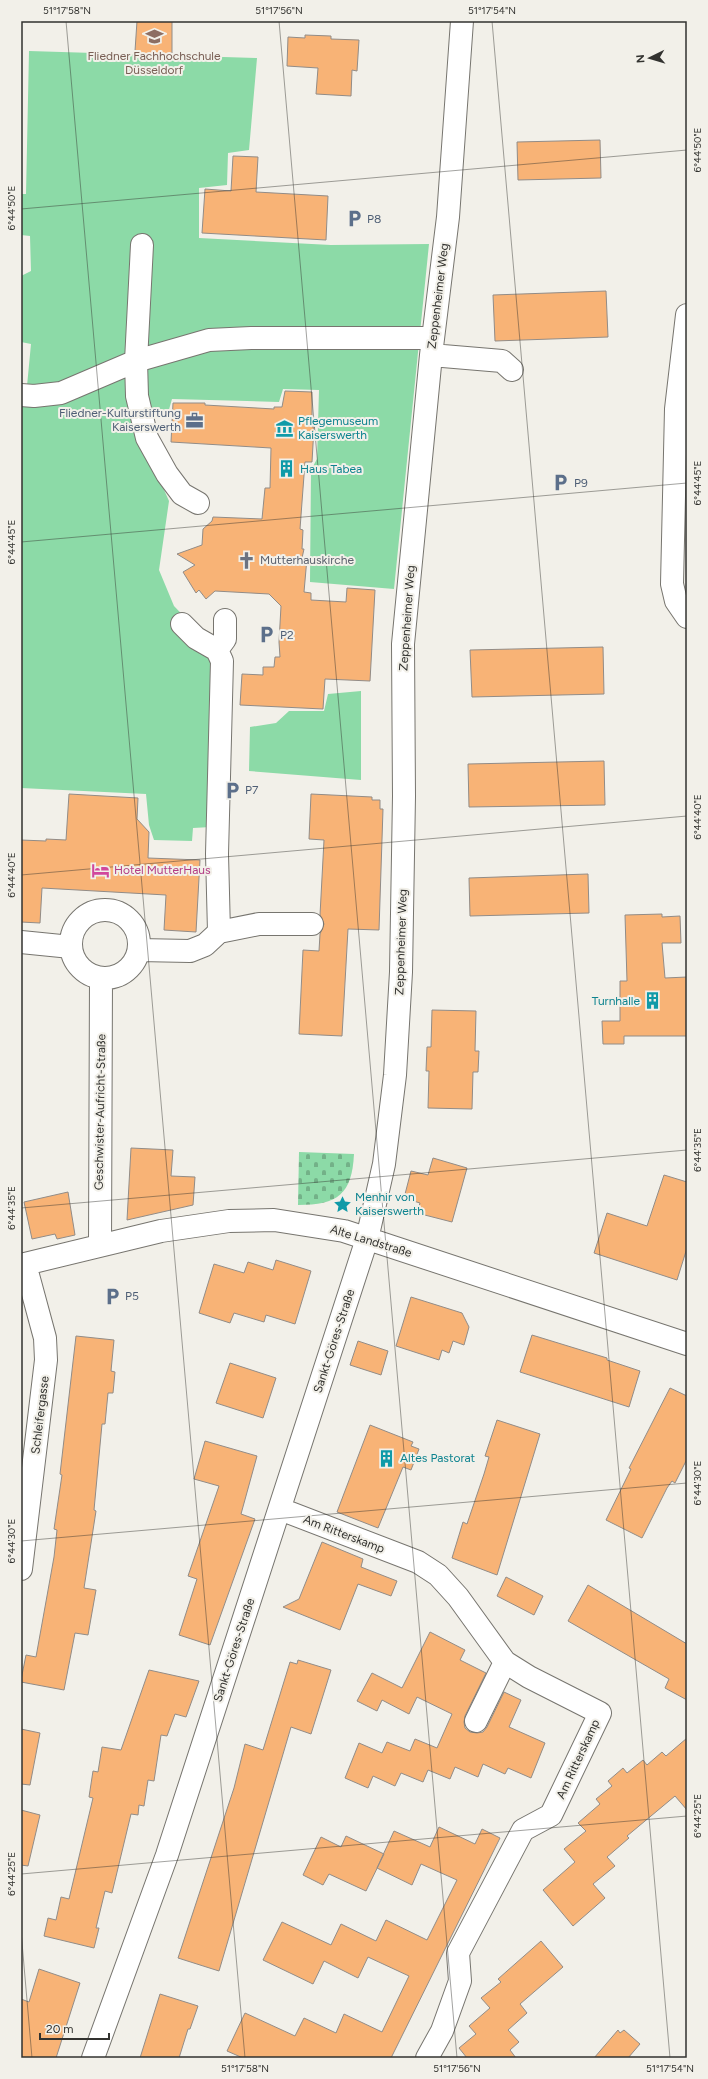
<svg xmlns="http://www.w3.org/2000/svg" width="708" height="2079" viewBox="0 0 708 2079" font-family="Figtree,sans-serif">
  <defs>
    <pattern id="cemetery-stones" width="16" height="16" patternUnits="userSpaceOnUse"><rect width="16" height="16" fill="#8cdaa7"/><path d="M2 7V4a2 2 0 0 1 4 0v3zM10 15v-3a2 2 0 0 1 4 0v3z" fill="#73b188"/></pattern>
  </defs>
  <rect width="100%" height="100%" fill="#f2f0e9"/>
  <path fill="#8cdaa7" d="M29,51L257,58L249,150L228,153L227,185L199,188V238L331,245L429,244L394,589L310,582L311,470L317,459L319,390L283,389L279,402L172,399L168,413H149L142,353L59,384L27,386L31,344L21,342V276L31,271L30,236L21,235V194H26Z
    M130,370L142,440L169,501L159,570L174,606L198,631L213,662L211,827L193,828L192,841L154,840L149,825L146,794L21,788V403Z
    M361,691V780L249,771L250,727L276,723L289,711H324L328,694Z"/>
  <path fill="url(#cemetery-stones)" d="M299,1152L354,1154C352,1194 338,1205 298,1205Z"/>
  <path fill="#f8b376" stroke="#928c87" d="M137,21H172V53H170L169,55L137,54V51H135Z
    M305,35L331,36V39L359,40L357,71L352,70L351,96L316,94L318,68L287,66L288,37L305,38Z
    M600,140L601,178L518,180L517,142Z
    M233,156L258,157L256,192L328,196L326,240L202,233L205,189L231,191Z
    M606,291L608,337L495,341L493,295Z
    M285,391L312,392V427H314L312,462H305L300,529L303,530L302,549H304L302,558H307L304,592L311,593V600L346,602L347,588L375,590L370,681L325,679L323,709L240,705L242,674L263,675V667H274L275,657H280L279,642L281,606L269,594L215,591L206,599L199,590L196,593L183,572L195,565L177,554L202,545L203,529L212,521L213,517L262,519L265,488H270L271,448L171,442L173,403H205V405L274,409V407H282Z
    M603,647L604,694L472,697L470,650Z
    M604,761L605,805L469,807L468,764Z
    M69,794L138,798L137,819L149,832L148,858L200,860L196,932L164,930L166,895L42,888L40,923L21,922V840L46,841V839L66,840Z
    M311,794L372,797V800H380V809H383L379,930L348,929L342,1036L299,1034L303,950L319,951L320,934L324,924L320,915L324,840L309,839Z
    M588,874L589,913L470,916L469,878Z
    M662,914V917L680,916L681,943H662L665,978L687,977V1036H624V1044H603L602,1021H620V981H627L625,915Z
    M432,1010L476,1011L475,1051H479L478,1072H473L472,1109L428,1108L429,1071H426L427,1047H431Z
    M131,1148L173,1150L171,1176L195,1177L193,1205L127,1220Z
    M433,1158L467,1168L452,1222L417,1213L420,1203L404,1198L411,1171L428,1175Z
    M664,1175L687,1182V1248L677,1280L594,1253L607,1213L647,1226Z
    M68,1192L75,1235L57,1239L55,1234L32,1239L24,1202Z
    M276,1260L311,1271L295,1324L266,1315L264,1322L234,1313L230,1323L199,1313L214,1264L244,1273L248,1262L273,1270Z
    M411,1297L462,1313L469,1327L464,1345L453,1341L449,1353L442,1350L439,1360L396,1346Z
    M532,1335L607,1358V1360L640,1371L629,1407L520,1372Z
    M76,1336L114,1340L111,1371L115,1372L113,1393H108L105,1424H102L94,1510L96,1511L84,1588L96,1590L88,1635L75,1633L64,1690L21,1682V1680L26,1655L36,1657L54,1557L57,1530L54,1529L62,1475L60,1474Z
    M358,1341L388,1351L381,1375L350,1365Z
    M230,1363L276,1378L263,1418L216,1403Z
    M670,1388L687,1396V1459L675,1483L672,1481L667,1488L642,1538L606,1520L631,1469L629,1468Z
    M497,1420L540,1434L497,1575L452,1558L463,1522L467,1524L484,1474L489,1457L485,1456Z
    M370,1425L413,1442L411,1446L419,1449L411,1470L403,1467L378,1528L337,1512Z
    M205,1441L257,1456L241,1514L255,1519L210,1645L179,1635L197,1579L188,1576L219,1486L194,1479Z
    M322,1542L363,1559L361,1567L397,1581L391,1596L358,1584L340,1630L283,1607L299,1599Z
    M506,1577L543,1596L534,1615L497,1596Z
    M588,1585L687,1644V1700L665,1688L669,1679L568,1621Z
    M430,1632L465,1650L460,1660L486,1673L465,1716L464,1722L465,1728L470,1732L477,1733L483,1732L487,1727L504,1692L521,1700L509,1727L545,1743L531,1778L508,1768L505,1774L483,1764L478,1777L455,1767L450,1779L428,1770L423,1782L401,1773L395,1786L373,1776L368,1788L345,1778L359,1743L382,1753L387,1742L410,1751L415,1739L437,1748L452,1714L417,1697L409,1714L382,1700L377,1711L357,1701L372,1673L402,1688Z
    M298,1660L331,1670L311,1734L291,1727L219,1971L178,1958L234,1788L245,1744L263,1750L290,1662L297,1664Z
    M149,1670L199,1681L186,1717L175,1714L167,1736L161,1735L154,1781L148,1780L144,1806L139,1805L138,1815L131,1814L112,1893L105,1891L96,1928H99L94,1948L44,1936L48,1918L56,1920L61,1897L69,1899L93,1798L89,1797L93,1771L98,1772L102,1747L121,1750Z
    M21,1729L40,1733L30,1785L21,1784Z
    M687,1738V1810L675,1796L627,1836L629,1838L607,1857L615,1866L593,1884L605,1898L573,1926L543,1890L575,1862L564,1849L586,1831L578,1823L600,1804L596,1799L612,1786L608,1781L623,1768L627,1773L643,1760L647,1765L662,1752L666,1756Z
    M21,1810L40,1815L28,1866L21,1865Z
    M439,1827L475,1844L482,1829L500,1838L391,2058H243L227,2051L245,2013L295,2036L304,2018L336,2033L344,2014L382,2032L409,1976L368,1957L358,1978L324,1961L313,1984L263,1960L282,1922L331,1945L341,1924L376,1941L386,1920L427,1940L457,1880L421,1864L412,1885L377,1868L394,1831L430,1847Z
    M346,1836L384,1854L366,1891L329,1874L323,1885L303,1875L321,1837L341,1847Z
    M541,1941L563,1967L520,2004L527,2013L508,2030L519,2042L510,2050L516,2058H467L459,2048L476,2034L469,2026L490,2008L481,1998L501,1982L498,1979Z
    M39,1969L80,1983L56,2058H21V1999L29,2002Z
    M160,1994L198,2006L190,2029H188L179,2058H140Z
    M618,2030L620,2033L624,2030L640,2044L628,2058H594Z"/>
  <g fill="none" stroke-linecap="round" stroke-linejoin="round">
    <defs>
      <path id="minor" d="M142,245L136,361L137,396L147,438L167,474L182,494L198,503
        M687,315L676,409L672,584L676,601L687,617
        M431,355L502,361L512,370
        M21,395L34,396L61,393L136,361L209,340L251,338H433
        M217,650L225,639V620
        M71 944a34 34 0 1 1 68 0a34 34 0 1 1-68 0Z
        M219,932L259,924H312
        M21,942L71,947
        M139,950L190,951L205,945L219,932L217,854L222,661L217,650L196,638L182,624
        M100,1245L101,978
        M21,1265L161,1231L229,1221L274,1220L344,1231L687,1344
        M280,1509L418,1562L438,1575L458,1597L505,1662L529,1677L600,1713L551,1815L523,1830L458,1953L460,1981L442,2031L427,2058
        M21,1569L46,1360L45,1338L25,1264
        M476,1721L505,1662
        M93,2058L167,1855L367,1239L384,1164L395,1075L401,972L404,796L403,644L431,355L448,217L462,21"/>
    </defs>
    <use href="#minor" stroke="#77756f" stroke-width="24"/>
    <use href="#minor" stroke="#fff" stroke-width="22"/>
  </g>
  <path fill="none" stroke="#32322f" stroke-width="1" stroke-opacity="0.45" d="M66,21L245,2058M279,21L457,2058M492,21L670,2058M21,209L687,150M21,542L687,483M21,875L687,816M21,1208L687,1150M21,1541L687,1483M21,1874L687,1816M21,1931L32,2058"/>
  <defs>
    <symbol id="university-bare" viewBox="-9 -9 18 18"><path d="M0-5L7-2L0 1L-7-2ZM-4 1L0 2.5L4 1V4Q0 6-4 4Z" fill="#8d6e63" stroke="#f2f0e9" stroke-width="2.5" paint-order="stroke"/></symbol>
    <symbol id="parking-bare" viewBox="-9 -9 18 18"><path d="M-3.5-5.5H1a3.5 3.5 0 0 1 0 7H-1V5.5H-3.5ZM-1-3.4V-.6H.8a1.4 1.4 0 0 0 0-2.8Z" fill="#5c6f8a" stroke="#f2f0e9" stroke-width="2.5" paint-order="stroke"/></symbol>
    <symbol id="office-bare" viewBox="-9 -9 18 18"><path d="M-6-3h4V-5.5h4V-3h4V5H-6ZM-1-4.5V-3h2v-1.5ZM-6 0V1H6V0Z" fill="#5c6f8a" stroke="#f2f0e9" stroke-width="2.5" paint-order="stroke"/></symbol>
    <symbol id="museum-bare" viewBox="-9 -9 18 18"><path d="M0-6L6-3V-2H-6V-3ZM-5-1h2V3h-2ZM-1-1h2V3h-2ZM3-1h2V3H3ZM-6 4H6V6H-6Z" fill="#0f9aa8" stroke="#f2f0e9" stroke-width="2.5" paint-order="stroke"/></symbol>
    <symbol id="building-bare" viewBox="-9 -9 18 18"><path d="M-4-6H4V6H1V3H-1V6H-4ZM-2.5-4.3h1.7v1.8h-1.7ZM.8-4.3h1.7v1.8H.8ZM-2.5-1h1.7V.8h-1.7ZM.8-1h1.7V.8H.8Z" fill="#0f9aa8" stroke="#f2f0e9" stroke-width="2.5" paint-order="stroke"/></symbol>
    <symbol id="church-bare" viewBox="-9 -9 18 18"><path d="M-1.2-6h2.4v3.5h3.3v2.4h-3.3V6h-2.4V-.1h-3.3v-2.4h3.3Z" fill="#6b7280" stroke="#f2f0e9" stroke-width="2.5" paint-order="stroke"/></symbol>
    <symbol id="hotel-bare" viewBox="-9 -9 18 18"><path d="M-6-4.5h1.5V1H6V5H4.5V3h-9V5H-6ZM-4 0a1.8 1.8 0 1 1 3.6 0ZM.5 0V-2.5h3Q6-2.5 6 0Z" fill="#d1479c" stroke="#f2f0e9" stroke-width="2.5" paint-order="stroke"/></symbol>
    <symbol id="sight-bare" viewBox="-9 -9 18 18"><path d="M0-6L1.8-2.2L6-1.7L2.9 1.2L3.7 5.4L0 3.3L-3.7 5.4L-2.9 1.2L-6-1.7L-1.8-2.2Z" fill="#0f9aa8" stroke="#f2f0e9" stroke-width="2.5" paint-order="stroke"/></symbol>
  </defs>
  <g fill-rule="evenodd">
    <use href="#university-bare" x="142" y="24" width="25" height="25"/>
    <use href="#parking-bare" x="342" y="206" width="25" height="25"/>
    <use href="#office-bare" x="182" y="408" width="25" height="25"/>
    <use href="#museum-bare" x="272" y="416" width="25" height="25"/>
    <use href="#building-bare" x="274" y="456" width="25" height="25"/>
    <use href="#parking-bare" x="548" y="470" width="25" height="25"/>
    <use href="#church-bare" x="234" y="548" width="25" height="25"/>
    <use href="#parking-bare" x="254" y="622" width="25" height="25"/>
    <use href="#parking-bare" x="220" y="778" width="25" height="25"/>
    <use href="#hotel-bare" x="88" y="858" width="25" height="25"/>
    <use href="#building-bare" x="640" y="988" width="25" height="25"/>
    <use href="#sight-bare" x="330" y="1192" width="25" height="25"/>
    <use href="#parking-bare" x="100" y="1284" width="25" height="25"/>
    <use href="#building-bare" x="374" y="1446" width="25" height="25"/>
  </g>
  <g text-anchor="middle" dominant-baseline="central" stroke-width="4" stroke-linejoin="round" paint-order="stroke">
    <g font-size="12" fill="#785e54" stroke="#f2f0e9">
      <text x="154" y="56">Fliedner Fachhochschule<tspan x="154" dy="14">Düsseldorf</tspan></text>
    </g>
    <g font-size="12" fill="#4e5e75" stroke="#f2f0e9" text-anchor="start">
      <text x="367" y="219">P8</text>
      <text x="181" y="413" text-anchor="end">Fliedner-Kulturstiftung<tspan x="181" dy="14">Kaiserswerth</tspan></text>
      <text x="574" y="483">P9</text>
      <text x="280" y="635">P2</text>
      <text x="245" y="790">P7</text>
      <text x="125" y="1296">P5</text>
    </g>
    <g font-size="12" fill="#32322f" stroke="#f2f0e9">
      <text transform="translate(438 296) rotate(-83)">Zeppenheimer Weg</text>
      <text transform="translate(407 618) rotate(-86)">Zeppenheimer Weg</text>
      <text transform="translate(401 942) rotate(-88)">Zeppenheimer Weg</text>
      <text transform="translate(100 1112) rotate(-89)">Geschwister-Aufricht-Straße</text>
      <text transform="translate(371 1241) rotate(17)">Alte Landstraße</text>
      <text transform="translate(334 1341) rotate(-72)">Sankt-Göres-Straße</text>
      <text transform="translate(40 1415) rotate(-83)">Schleifergasse</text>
      <text transform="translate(344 1534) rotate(21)">Am Ritterskamp</text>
      <text transform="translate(234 1650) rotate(-72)">Sankt-Göres-Straße</text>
      <text transform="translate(578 1759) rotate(-65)">Am Ritterskamp</text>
    </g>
    <g font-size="12" fill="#0d838f" stroke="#f2f0e9" text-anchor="start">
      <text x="298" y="421">Pflegemuseum<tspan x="298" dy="14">Kaiserswerth</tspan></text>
      <text x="300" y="469">Haus Tabea</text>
      <text x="640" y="1001" text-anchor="end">Turnhalle</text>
      <text x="355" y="1197">Menhir von<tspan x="355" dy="14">Kaiserswerth</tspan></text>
      <text x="400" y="1458">Altes Pastorat</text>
    </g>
    <g font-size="12" fill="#5b616d" stroke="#f2f0e9" text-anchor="start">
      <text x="260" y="560">Mutterhauskirche</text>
    </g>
    <g font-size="12" fill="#b23c85" stroke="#f2f0e9" text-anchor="start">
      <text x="114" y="870">Hotel MutterHaus</text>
    </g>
  </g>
  <rect width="708" height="2079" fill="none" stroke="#f2f0e9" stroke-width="44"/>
  <g transform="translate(650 58) rotate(265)" stroke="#f2f0e9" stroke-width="3" paint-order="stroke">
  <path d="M0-3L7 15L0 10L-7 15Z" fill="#32322f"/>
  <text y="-6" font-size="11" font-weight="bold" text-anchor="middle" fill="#32322f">N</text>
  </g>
  <path d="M40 2033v6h69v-6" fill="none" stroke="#32322f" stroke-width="2"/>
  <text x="46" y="2033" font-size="12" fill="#32322f" stroke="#f2f0e9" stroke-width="3" paint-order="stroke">20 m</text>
  <rect x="22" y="22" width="664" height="2035" fill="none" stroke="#32322f" stroke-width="1.5"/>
  <g font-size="10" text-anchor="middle" fill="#32322f">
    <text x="67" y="14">51°17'58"N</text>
    <text x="279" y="14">51°17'56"N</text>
    <text x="492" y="14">51°17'54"N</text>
    <text transform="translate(697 150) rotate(-90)" y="4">6°44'50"E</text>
    <text transform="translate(11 208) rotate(-90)" y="4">6°44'50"E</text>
    <text transform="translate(697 483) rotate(-90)" y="4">6°44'45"E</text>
    <text transform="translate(11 542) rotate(-90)" y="4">6°44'45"E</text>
    <text transform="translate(697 817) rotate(-90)" y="4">6°44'40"E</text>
    <text transform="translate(11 875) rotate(-90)" y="4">6°44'40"E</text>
    <text transform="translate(697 1150) rotate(-90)" y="4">6°44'35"E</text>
    <text transform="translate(11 1208) rotate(-90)" y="4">6°44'35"E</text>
    <text transform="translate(697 1483) rotate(-90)" y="4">6°44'30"E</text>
    <text transform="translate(11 1541) rotate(-90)" y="4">6°44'30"E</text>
    <text transform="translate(697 1816) rotate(-90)" y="4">6°44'25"E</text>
    <text transform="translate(11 1874) rotate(-90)" y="4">6°44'25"E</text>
    <text x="245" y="2072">51°17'58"N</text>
    <text x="457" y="2072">51°17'56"N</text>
    <text x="670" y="2072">51°17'54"N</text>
  </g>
</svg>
